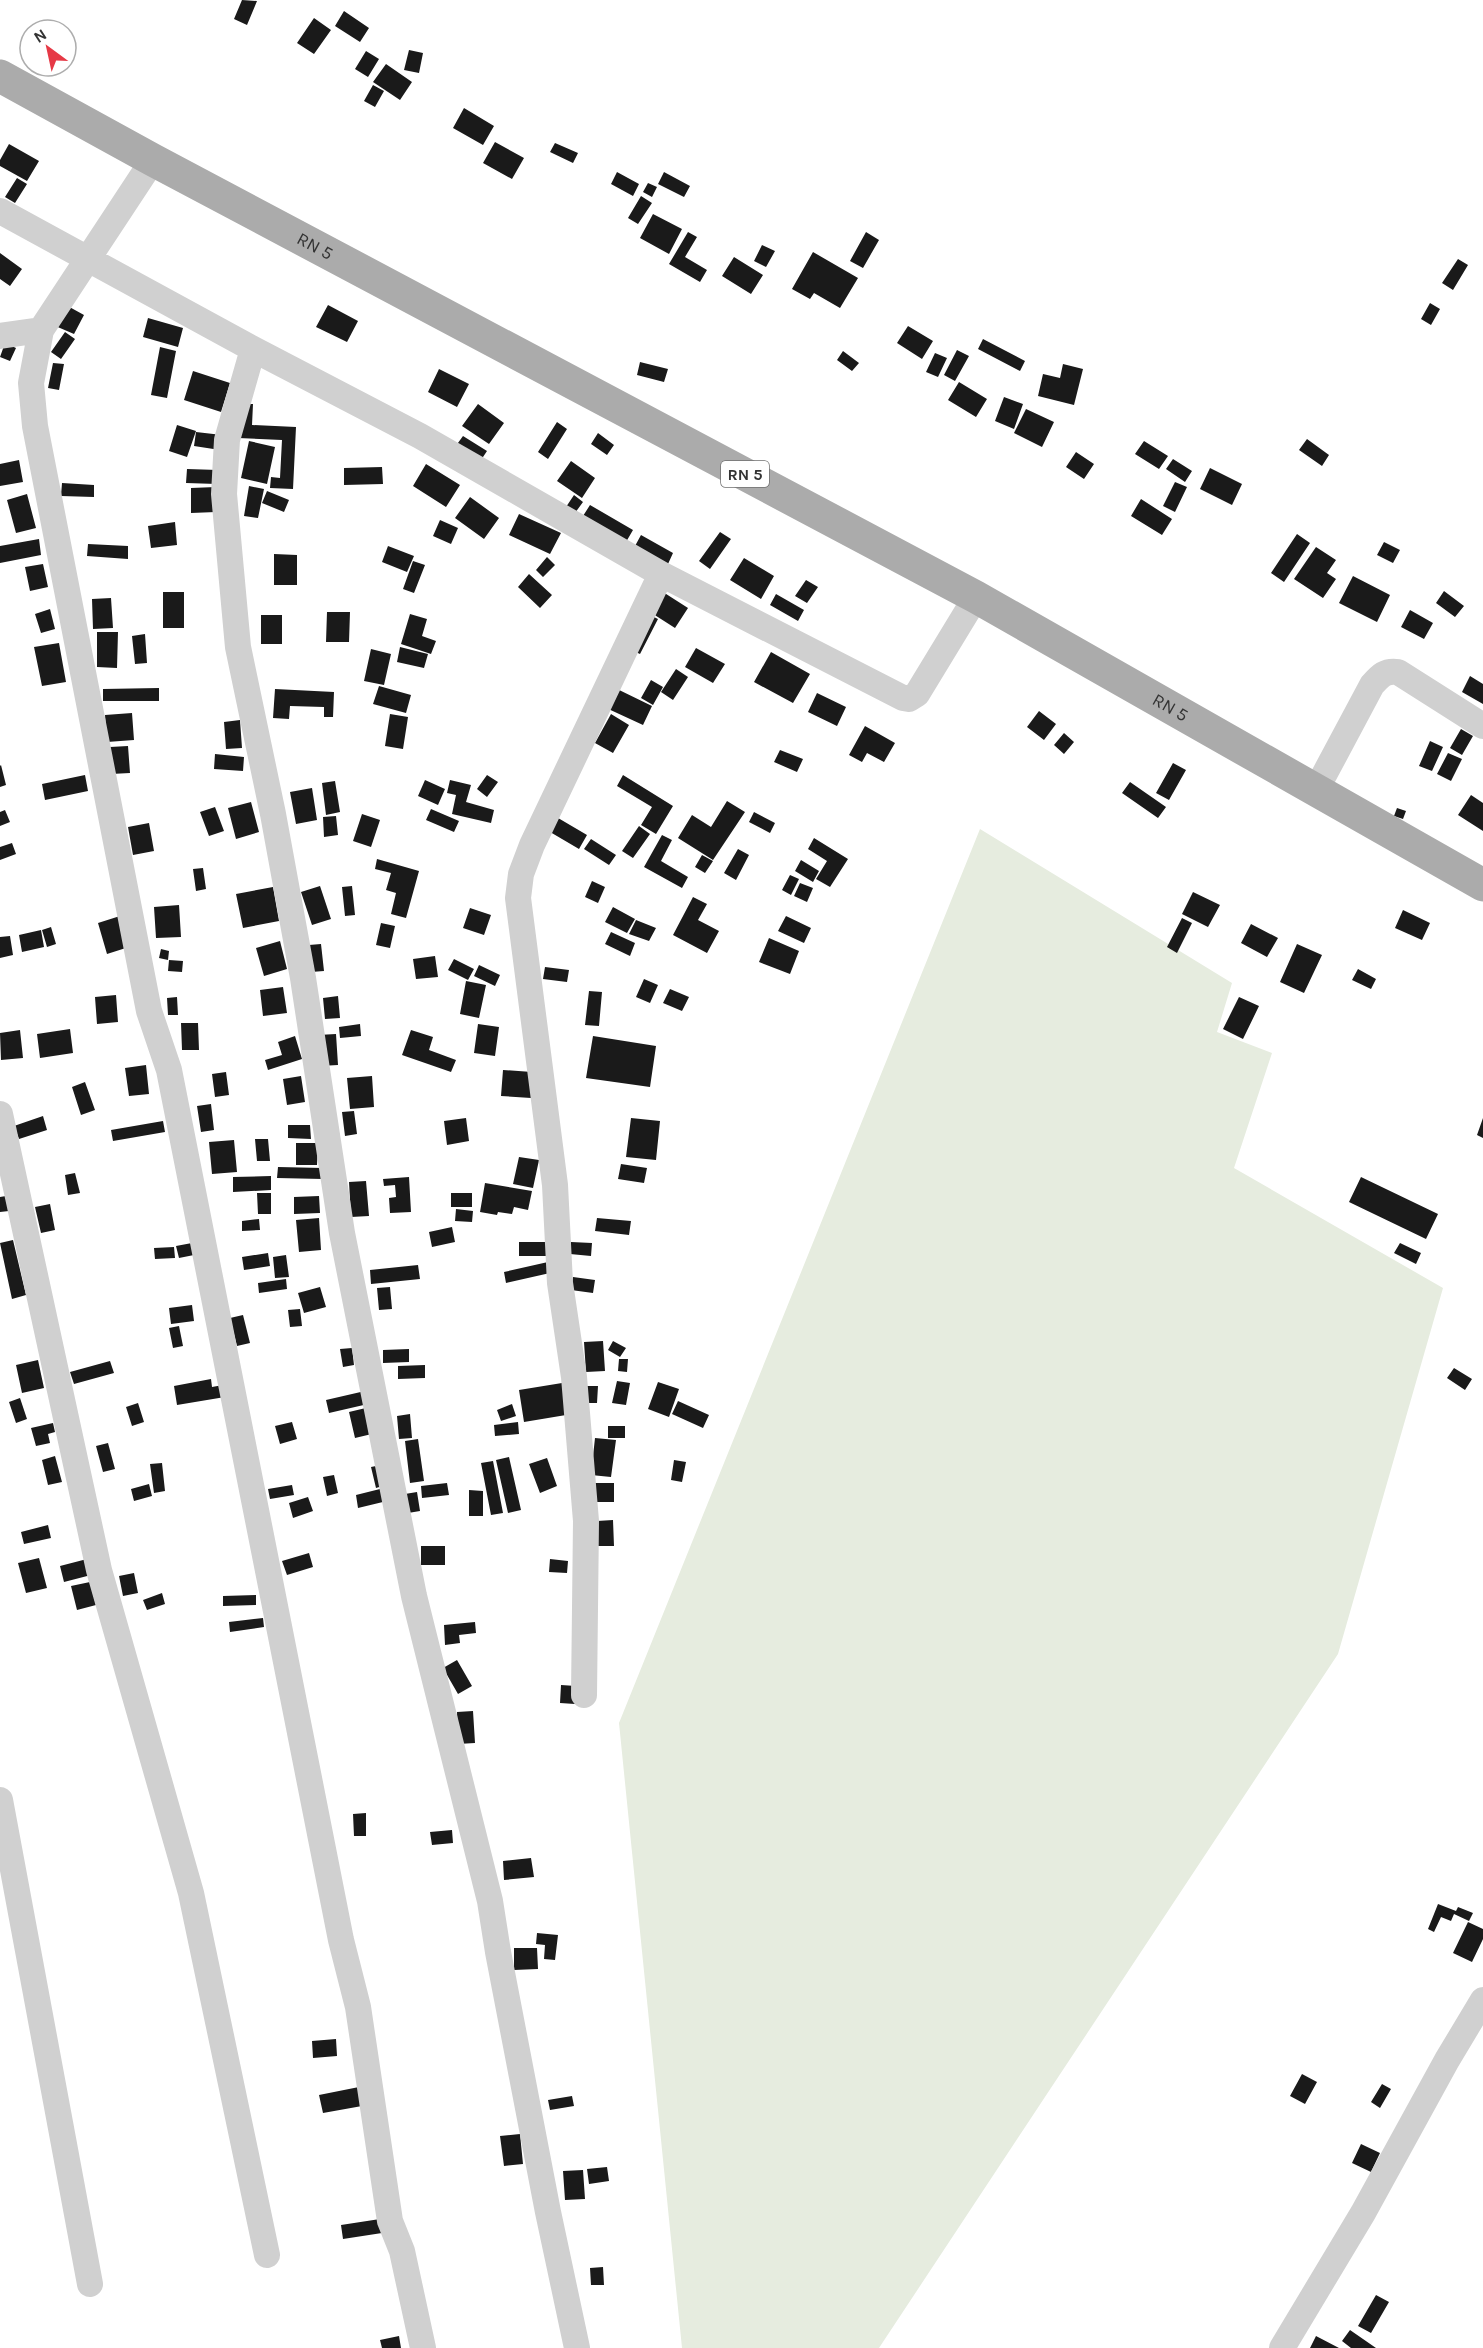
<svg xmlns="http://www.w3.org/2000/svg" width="1483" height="2348" viewBox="0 0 1483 2348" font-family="Karla,sans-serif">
  <rect width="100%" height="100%" fill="#fff"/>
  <path fill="#e6ecdf" d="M980,829L1232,983L1217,1032L1272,1053L1234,1168L1443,1288L1338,1654L879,2348H682L619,1723Z"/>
  <path fill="#1a1a1a" d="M242,0L257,1L247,25L234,19Z
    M344,11L369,28L360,42L335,26Z
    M314,18L331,30L314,54L297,43Z
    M409,50L423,53L419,73L404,70Z
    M366,51L379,59L368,77L355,69Z
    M386,64L412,82L400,100L373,82Z
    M373,85L384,91L375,107L364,101Z
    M464,108L494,126L483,145L453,128Z
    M495,142L524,158L512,179L483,163Z
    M555,143L578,153L573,163L550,152Z
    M9,144L39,161L27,181L0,166V160Z
    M617,172L639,184L633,196L611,184Z
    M664,172L690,186L684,197L658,184Z
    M17,178L27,184L15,203L5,197Z
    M648,183L657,187L652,197L643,192Z
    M641,196L652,203L638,224L628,218Z
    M653,214L682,229L669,254L640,238Z
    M688,232L697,237L685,257L707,270L700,282L669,264Z
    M866,232L879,240L863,268L850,261Z
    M762,245L775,251L766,267L754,261Z
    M813,252L858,278L840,308L814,293L810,299L792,289Z
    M0,253L22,269L10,286L0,279Z
    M734,257L763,275L751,294L722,276Z
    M1458,259L1468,265L1453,290L1442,283Z
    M1430,303L1440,309L1431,325L1421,319Z
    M64,304L84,315L74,334L53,325Z
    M328,305L358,321L347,342L316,327Z
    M148,318L183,328L178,347L143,337Z
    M908,326L933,341L922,359L897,343Z
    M65,332L75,339L61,359L51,352Z
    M983,339L1025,361L1020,371L978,349Z
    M5,343L16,348L10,361L0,357Z
    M160,347L176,351L167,398L151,395Z
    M957,350L969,356L955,381L944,375Z
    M843,351L859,363L852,371L837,360Z
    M935,353L947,358L938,377L926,372Z
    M640,362L668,369L664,382L637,375Z
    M53,363L64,364L59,390L48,388Z
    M1063,364L1083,369L1074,405L1038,396L1043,374L1060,378Z
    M439,369L469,384L457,407L428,392Z
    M193,371L230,383L221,412L184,400Z
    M959,382L987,399L976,417L948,400Z
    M1004,397L1023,404L1014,429L995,421Z
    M240,404H253L252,425L296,427L293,489L270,488L271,477L280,478L282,440L238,438Z
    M478,404L504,423L489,444L462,426Z
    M1026,409L1054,422L1042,447L1014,433Z
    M557,422L567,429L548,459L538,452Z
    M177,425L196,431L187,457L169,451Z
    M196,432L222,435L220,450L194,446Z
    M598,433L614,445L607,455L591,444Z
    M463,436L487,451L479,463L455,447Z
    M1307,439L1329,455L1322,466L1299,450Z
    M249,441L275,447L267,484L241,478Z
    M1144,441L1168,456L1159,469L1135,454Z
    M1076,452L1094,464L1084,479L1066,467Z
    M1173,459L1192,471L1185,482L1166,469Z
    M19,460L23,482L0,486V464Z
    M571,461L595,478L582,498L557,481Z
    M426,464L460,485L446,507L413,486Z
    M382,467L383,484L344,485V468Z
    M1210,468L1242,484L1232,505L1200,489Z
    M187,469L218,470L217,484L186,483Z
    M1175,482L1187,487L1175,512L1163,506Z
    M62,483L94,485V497L61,496Z
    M249,486L264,489L258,518L244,516Z
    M216,487V512L191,513V488Z
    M267,491L289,500L284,512L262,503Z
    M27,494L36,528L16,533L7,500Z
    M574,495L583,502L575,513L566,507Z
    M470,497L499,518L484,539L455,518Z
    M1141,499L1172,519L1162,535L1131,516Z
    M590,505L633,530L626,542L583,516Z
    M519,514L561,533L550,554L509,535Z
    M440,520L458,528L451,544L433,536Z
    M175,522L177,545L151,548L148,526Z
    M720,532L731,539L710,569L699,561Z
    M1297,534L1310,543L1284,582L1271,573Z
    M641,535L673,553L668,564L635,546Z
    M39,539L41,555L0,563V546Z
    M1384,542L1400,550L1393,563L1377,555Z
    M88,544L128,546V559L87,556Z
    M388,546L414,556L407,572L382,562Z
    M1316,547L1336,560L1327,573L1336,579L1323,598L1294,579Z
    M274,554L297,555V585H274Z
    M547,557L555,565L543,577L536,570Z
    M744,558L774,576L761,599L730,580Z
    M413,561L425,565L414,593L403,589Z
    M43,564L48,587L30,591L25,567Z
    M529,574L552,595L540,608L518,587Z
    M1353,576L1390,595L1377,622L1339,603Z
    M806,580L818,587L807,603L795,596Z
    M1444,591L1464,606L1455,617L1436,603Z
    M163,592H184V628H163Z
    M663,592L688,608L675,628L650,612Z
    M776,594L804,610L798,621L770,605Z
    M111,598L113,628L93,629L92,599Z
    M50,609L55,629L41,633L35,614Z
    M1410,610L1433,623L1424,639L1401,627Z
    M327,612H350L349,642H326Z
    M410,614L427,619L422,636L436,641L431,654L401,644Z
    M648,614L658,619L640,654L629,649Z
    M261,615H282V644H261Z
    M97,632H118L117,668L97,667Z
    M145,634L147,663L135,664L132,636Z
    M59,643L66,682L42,686L34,647Z
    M400,647L428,654L424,668L397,662Z
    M696,648L725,664L713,683L685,667Z
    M371,649L391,654L384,685L364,681Z
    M771,652L810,674L793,703L754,682Z
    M676,669L688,677L673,700L661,692Z
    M1470,676L1483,684V704L1462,692Z
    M651,680L663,687L653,705L641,698Z
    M379,686L411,695L406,713L373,704Z
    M613,687L652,706L643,725L604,707Z
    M159,688V701H103V689Z
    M275,689L334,692L333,717H324V707L290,706L289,719L273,718Z
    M817,693L846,707L837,726L808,712Z
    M1039,711L1056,724L1044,740L1027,727Z
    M132,713L134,740L107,742L105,715Z
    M390,714L408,717L403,749L385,746Z
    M611,714L629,725L613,753L595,743Z
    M240,720L242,748L226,749L224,722Z
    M865,726L895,743L884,762L867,753L862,762L849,755Z
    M1461,729L1473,736L1462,755L1450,748Z
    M1064,733L1074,742L1064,754L1054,745Z
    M1430,741L1443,747L1432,771L1419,766Z
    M128,746L130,773L111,774L110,747Z
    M780,750L803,759L797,772L774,762Z
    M1448,753L1462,759L1451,781L1437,774Z
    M215,754L244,757L243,771L214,769Z
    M1173,763L1186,770L1169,800L1156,793Z
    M1,765L6,785L0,787V766Z
    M85,775L88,791L45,800L42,784Z
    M487,775L498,782L487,797L477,789Z
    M623,775L673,806L656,834L641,825L652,807L617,786Z
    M425,780L445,789L438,805L418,796Z
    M450,780L471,785L466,802L494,810L491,823L452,814L456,795L447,793Z
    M335,781L340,812L326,815L322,783Z
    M1130,782L1166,807L1158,818L1122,793Z
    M312,788L317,820L296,824L290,792Z
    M1471,795L1483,803V831L1458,815Z
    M727,801L745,812L713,860L678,838L692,815L711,827Z
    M251,802L259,832L236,839L228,808Z
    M215,807L224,831L209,836L200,812Z
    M1397,808L1406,811L1403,819L1394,816Z
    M431,809L459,821L454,832L426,820Z
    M5,810L10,822L0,826V812Z
    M754,812L775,823L770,833L749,822Z
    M362,814L380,820L371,847L353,841Z
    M553,815L587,835L579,849L545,829Z
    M336,816L338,835L324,837L323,817Z
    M149,823L154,851L133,855L128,827Z
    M639,826L650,834L633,858L622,851Z
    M662,835L672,840L661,861L688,877L682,888L644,867Z
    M814,838L848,859L830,887L816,879L827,861L808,849Z
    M591,839L616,855L609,865L584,849Z
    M12,843L16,854L0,860V847Z
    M738,849L749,855L736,880L724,873Z
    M702,855L713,861L705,873L695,867Z
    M377,859L419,871L406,918L391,914L396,893L386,890L391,873L375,869Z
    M801,860L819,871L813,882L795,871Z
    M203,868L206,889L196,891L193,869Z
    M790,875L799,879L791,895L782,890Z
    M592,881L605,887L598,903L585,897Z
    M800,883L813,888L807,902L794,896Z
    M320,886L331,919L312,925L301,892Z
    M352,886L355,915L345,916L342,887Z
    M273,887L279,921L243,928L236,894Z
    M1193,892L1220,905L1208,927L1182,914Z
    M693,897L707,904L698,920L719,931L707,953L673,935Z
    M179,905L181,937L156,938L154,907Z
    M613,907L635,919L627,933L605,922Z
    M470,908L491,915L484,935L463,928Z
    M1403,910L1430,923L1422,940L1395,928Z
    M120,916L129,947L107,954L98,923Z
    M786,916L811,928L804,943L778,931Z
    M1182,918L1192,923L1177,953L1167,947Z
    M636,920L656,928L649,941L629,934Z
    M381,923L395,926L390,948L376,945Z
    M1251,924L1278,938L1267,957L1241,943Z
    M51,927L56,944L47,947L42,930Z
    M41,930L44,947L22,952L19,935Z
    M611,932L635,943L630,956L605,944Z
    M10,936L13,955L0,958V937Z
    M769,938L799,951L790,974L759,962Z
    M280,941L287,969L264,976L256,948Z
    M321,944L324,971L311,972L309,945Z
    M1297,944L1322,955L1304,993L1280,982Z
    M161,949L169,951L168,960L159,958Z
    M435,956L438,977L416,979L413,959Z
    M454,959L474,969L468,980L448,970Z
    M169,960L183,961L182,972L168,971Z
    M479,965L500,975L495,986L474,976Z
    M545,967L569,970L567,982L543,979Z
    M1358,969L1376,979L1371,989L1352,980Z
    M644,979L658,985L650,1003L636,997Z
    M466,981L486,985L479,1018L460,1014Z
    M283,987L287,1013L263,1016L260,990Z
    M670,989L689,997L682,1011L663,1003Z
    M589,991L602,992L599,1026L585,1025Z
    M116,995L118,1022L97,1024L95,997Z
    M338,996L340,1018L325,1019L323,998Z
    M177,997L178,1015H168L167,998Z
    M1239,997L1259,1006L1243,1039L1223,1029Z
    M181,1023H198L199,1050H182Z
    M360,1024L361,1036L340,1038L339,1027Z
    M478,1024L499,1027L495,1056L474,1053Z
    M70,1029L73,1053L40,1058L37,1034Z
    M20,1030L23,1058L1,1060L0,1033Z
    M411,1030L433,1037L429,1050L456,1060L451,1072L402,1055Z
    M336,1034L338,1065L320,1066L318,1035Z
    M295,1036L302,1059L268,1070L265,1060L282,1055L278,1042Z
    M593,1036L656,1046L650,1087L586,1078Z
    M146,1065L149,1094L129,1096L125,1068Z
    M503,1070L532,1072L531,1098L501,1096Z
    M226,1072L229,1095L215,1097L212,1074Z
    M301,1076L305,1102L287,1105L283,1079Z
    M372,1076L374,1107L350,1109L347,1078Z
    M85,1082L95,1110L81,1115L72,1087Z
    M211,1104L214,1130L201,1132L197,1106Z
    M354,1111L357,1134L345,1136L342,1112Z
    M43,1116L47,1130L19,1139L14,1126Z
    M466,1118L469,1141L447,1145L444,1121Z
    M631,1118L660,1121L656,1160L626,1157Z
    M1483,1118V1138L1477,1135Z
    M163,1121L165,1132L113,1141L111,1130Z
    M288,1125H310L311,1139L288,1138Z
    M255,1139H268L270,1161H257Z
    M234,1140L237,1172L212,1174L209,1142Z
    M296,1143H318L317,1165H296Z
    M519,1157L539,1160L533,1188L513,1184Z
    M621,1164L647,1168L644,1183L618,1179Z
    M278,1167L323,1168V1179L277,1178Z
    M75,1173L80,1193L68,1195L65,1175Z
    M271,1176V1190L233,1192V1177Z
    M409,1177L411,1212L390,1213L389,1198L396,1197L395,1185L384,1186L383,1179Z
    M1361,1177L1438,1214L1426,1239L1349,1202Z
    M366,1181L369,1216L351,1217L349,1182Z
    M485,1183L532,1191L528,1210L514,1207L512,1214L498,1212L497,1215L480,1212Z
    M257,1193H271V1214H258Z
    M451,1193H472V1207H451Z
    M6,1196L9,1211L0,1212V1197Z
    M319,1196L320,1213L294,1214V1197Z
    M50,1204L55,1230L41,1233L35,1207Z
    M456,1209L473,1211L472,1222L455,1221Z
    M319,1218L321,1250L299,1252L296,1220Z
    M597,1218L631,1221L629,1235L595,1231Z
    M259,1219L260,1230L242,1231V1221Z
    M452,1227L455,1242L432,1247L429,1232Z
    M13,1240L26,1295L12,1299L0,1243Z
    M519,1242H547V1256H519Z
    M571,1242L592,1243L591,1256L570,1254Z
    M192,1243L194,1255L179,1258L176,1246Z
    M1400,1243L1421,1253L1416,1264L1394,1253Z
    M174,1247L175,1258L155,1259L154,1248Z
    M268,1253L270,1266L244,1270L242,1257Z
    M286,1255L289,1277L275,1278L273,1257Z
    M548,1262L550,1273L506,1283L504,1272Z
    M418,1265L420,1279L371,1284L370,1270Z
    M573,1277L595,1280L593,1293L571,1290Z
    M286,1279L287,1289L259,1293L258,1283Z
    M320,1287L326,1307L304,1313L298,1293Z
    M390,1287L392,1309L379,1310L377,1288Z
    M192,1305L194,1321L171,1324L169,1308Z
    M300,1309L302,1326L290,1327L288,1310Z
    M243,1315L250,1343L237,1346L230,1318Z
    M179,1326L183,1346L173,1348L169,1328Z
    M603,1341L605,1371L586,1372L584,1342Z
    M613,1341L626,1348L620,1357L608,1350Z
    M352,1348L354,1365L343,1367L340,1349Z
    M409,1349V1362L383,1363V1350Z
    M619,1359H628L627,1372L618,1371Z
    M38,1360L44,1388L22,1393L16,1365Z
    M110,1361L114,1373L74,1384L70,1372Z
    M425,1365V1378L398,1379V1366Z
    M1454,1368L1472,1379L1465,1390L1447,1378Z
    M211,1379L212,1387L223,1385L225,1397L177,1405L174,1386Z
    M617,1381L630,1383L626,1405L612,1403Z
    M658,1382L679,1389L669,1417L648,1409Z
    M562,1383L566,1415L524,1422L519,1390Z
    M587,1386H598L597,1403H585Z
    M365,1391L368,1404L329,1413L326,1400Z
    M20,1398L27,1419L16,1423L9,1402Z
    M678,1401L709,1415L703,1428L672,1414Z
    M138,1403L144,1422L132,1426L126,1407Z
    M512,1404L516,1416L501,1421L497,1410Z
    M370,1407L376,1433L355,1438L349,1412Z
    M410,1414L412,1438L399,1439L397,1416Z
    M292,1422L297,1439L280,1444L275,1426Z
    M518,1422L519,1434L495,1436L494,1425Z
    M53,1423L55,1432L48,1434L50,1443L36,1446L31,1428Z
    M608,1426H625V1438H608Z
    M595,1438L616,1440L611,1477L591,1475Z
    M418,1439L424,1481L410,1483L405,1441Z
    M108,1443L115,1469L103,1472L96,1446Z
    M55,1456L62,1482L48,1485L42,1460Z
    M509,1457L521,1510L508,1513L496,1460Z
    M547,1458L557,1486L540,1493L529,1464Z
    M674,1460L686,1462L682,1482L671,1480Z
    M493,1461L503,1513L491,1515L481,1463Z
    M162,1463L165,1491L154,1493L150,1464Z
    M381,1465L386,1485L376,1488L371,1467Z
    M334,1475L338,1493L327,1496L323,1477Z
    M447,1483L449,1495L422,1498L421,1486Z
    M595,1483H614V1502H596Z
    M149,1484L152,1496L134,1501L131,1489Z
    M292,1485L294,1495L270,1499L268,1489Z
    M384,1488L387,1501L358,1508L356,1495Z
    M469,1490L483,1491V1516H469Z
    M417,1492L420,1511L408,1513L405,1494Z
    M308,1497L313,1511L293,1518L289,1503Z
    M613,1520L614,1546H597V1521Z
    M48,1525L51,1538L24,1544L21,1532Z
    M421,1546H445V1565H421Z
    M309,1553L313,1567L287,1575L282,1561Z
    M39,1558L47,1588L26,1593L18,1563Z
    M87,1559L91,1575L64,1582L60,1566Z
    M550,1559L568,1561L567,1573L549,1572Z
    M134,1573L138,1593L123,1596L119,1576Z
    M90,1582L96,1605L77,1610L71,1586Z
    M162,1593L165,1604L147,1610L143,1600Z
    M256,1595V1605L223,1606V1596Z
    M263,1618L264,1627L230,1632L229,1622Z
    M475,1622L476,1633L459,1635L460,1643L445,1645L444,1625Z
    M457,1660L472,1686L458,1694L443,1668Z
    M561,1685L576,1686L575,1704L560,1703Z
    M473,1711L475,1743L458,1744L457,1712Z
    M366,1813V1836H354L353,1814Z
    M452,1830L453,1843L432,1845L430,1832Z
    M531,1858L534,1877L504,1880L503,1861Z
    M1438,1904L1456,1911L1458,1907L1473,1913L1469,1921L1454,1914L1451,1921L1441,1917L1434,1932L1428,1929Z
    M1468,1922L1483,1929V1939L1472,1962L1453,1953Z
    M537,1933L558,1935L555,1960L544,1959L545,1945L536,1944Z
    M514,1948H537L538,1969L514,1970Z
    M336,2039L337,2056L313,2058L312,2041Z
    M1302,2074L1317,2082L1305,2104L1290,2096Z
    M1382,2084L1391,2089L1380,2108L1371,2102Z
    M359,2087L362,2106L323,2113L319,2095Z
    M572,2096L574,2106L550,2110L548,2100Z
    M520,2134L523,2164L504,2166L500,2136Z
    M1361,2144L1380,2153L1371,2172L1352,2163Z
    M607,2167L609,2181L589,2184L587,2169Z
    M583,2170L585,2199L565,2200L563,2171Z
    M380,2219L382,2233L343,2239L341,2225Z
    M603,2267L604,2285H591L590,2268Z
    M1376,2295L1389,2302L1371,2333L1358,2326Z
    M1350,2330L1376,2348H1351L1342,2341Z
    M399,2336L401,2348H382L380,2340Z
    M1316,2336L1339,2348H1310Z"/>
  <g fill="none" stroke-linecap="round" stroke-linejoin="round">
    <path stroke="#d0d0d0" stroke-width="26" d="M0,211L253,349L420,436L661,574L903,698L909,699L917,694L976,597
      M41,330L31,383L35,426L149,1011L169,1070L341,1940L358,2007L390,2221L402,2251L423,2348
      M0,336L41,330L153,160
      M253,349L227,440L224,494L238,647L273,814L303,978L342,1233L414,1596L490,1901L498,1952L548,2212L577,2348
      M1316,790L1372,685C1380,676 1385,670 1398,672L1483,726
      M0,1114L99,1570L191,1893L267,2255
      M584,1695L586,1521L574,1377L560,1283L555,1185L518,898L521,874L532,845L661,574
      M0,1800L90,2284
      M1282,2348L1363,2213L1447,2060L1483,2000"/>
    <path stroke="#ababab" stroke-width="33" id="s1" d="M0,76L153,160L976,597L1483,885"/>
  </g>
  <g text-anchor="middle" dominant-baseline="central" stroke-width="6" stroke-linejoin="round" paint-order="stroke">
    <rect fill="#fff" stroke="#707070" stroke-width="1.5" x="721" y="461" width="48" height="26" rx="4.5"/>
    <g font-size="16" font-weight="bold" fill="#333">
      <text x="745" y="474">RN 5</text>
    </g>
    <g font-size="18" fill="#333" stroke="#fff">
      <text stroke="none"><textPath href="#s1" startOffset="358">RN 5</textPath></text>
      <text stroke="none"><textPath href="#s1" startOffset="1330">RN 5</textPath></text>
    </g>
  </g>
  <g transform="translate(48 48) rotate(327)"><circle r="28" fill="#ffffff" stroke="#adadad" stroke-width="1.5"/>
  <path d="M0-4.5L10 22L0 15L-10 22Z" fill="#e63946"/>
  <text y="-9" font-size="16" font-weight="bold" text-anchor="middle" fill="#333333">N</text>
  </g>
</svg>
